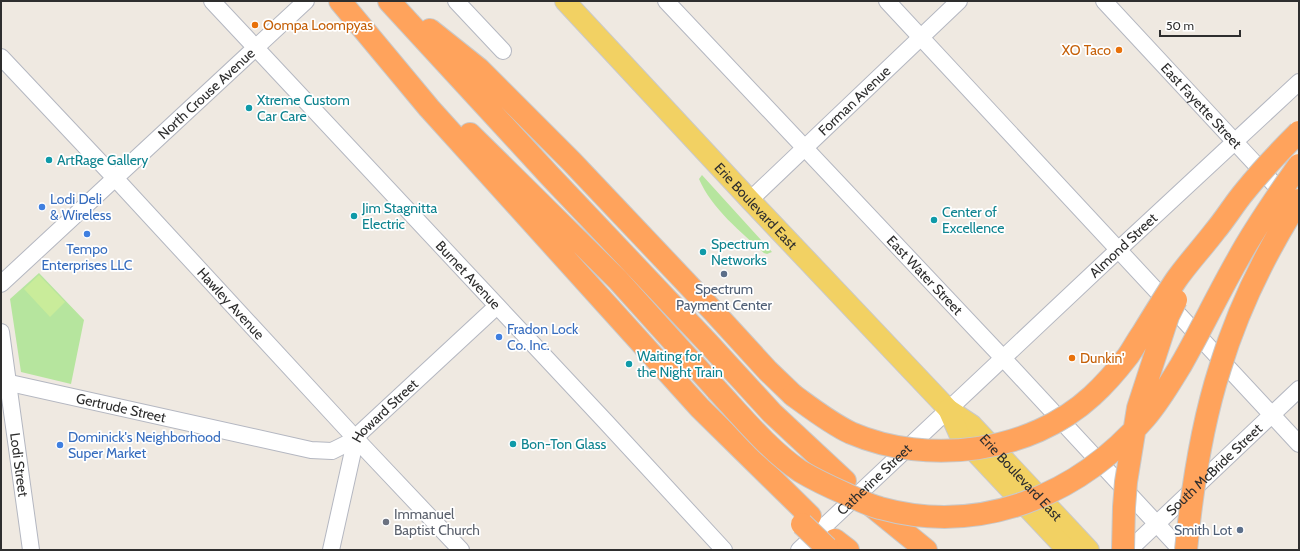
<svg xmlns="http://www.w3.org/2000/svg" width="1300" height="551" viewBox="0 0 1300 551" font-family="Cabin,sans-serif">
  <rect width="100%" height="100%" fill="#efe9e1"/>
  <path fill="#b6e59e" d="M702,175L772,252L767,254L764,253C741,232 712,209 699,179Z
    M39,273L84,320L71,384L21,372L10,299Z"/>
  <path fill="#c9ec9a" d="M39,275L65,302L50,317L24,289Z"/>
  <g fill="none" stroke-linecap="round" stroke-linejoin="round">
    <defs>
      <g id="minor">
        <path id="s1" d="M212,1L605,421L724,550"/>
        <path d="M456,1L503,51"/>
        <path id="s2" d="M666,1L1003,358L1181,550"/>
        <path d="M887,1L1299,444"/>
        <path id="s3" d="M1104,1L1287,198"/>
        <path id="s4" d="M1,57L115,178L356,439L461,550"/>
        <path id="s5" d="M750,200L959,1"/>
        <path id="s6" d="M1,284L306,1"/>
        <path id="s7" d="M1,332L31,550"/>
        <path id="s8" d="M1,381L311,450L332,451L356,439"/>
        <path id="s9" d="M331,550L355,442L360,433L497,306"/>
        <path id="s10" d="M799,550L1118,250L1299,82"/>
        <path id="s11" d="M1129,550L1299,389"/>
      </g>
      <g id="major">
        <path id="s12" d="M565,1L750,200L948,409L972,425L1089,550"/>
        <path d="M948,409L960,436L1067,550"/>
      </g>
      <path id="highway" d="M340,1L429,108L700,408L810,516
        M389,1L551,177L708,343L772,413L845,481
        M430,30L479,69L572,162L714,312L768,371L793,395
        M470,134L618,280L717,390
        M873,507L926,550
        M835,540L848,550"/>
    </defs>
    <use href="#minor" stroke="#b4b7c1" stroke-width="18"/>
    <use href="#major" stroke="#c9c9c9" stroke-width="22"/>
    <use href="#highway" stroke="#c9c9c9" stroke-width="24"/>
    <use href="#minor" stroke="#fff" stroke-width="16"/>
    <use href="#major" stroke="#f2d163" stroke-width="20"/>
    <use href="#highway" stroke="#ffa35c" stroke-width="22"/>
    <defs>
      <path id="highway-bridge" d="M717,390C742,417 769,450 800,471C815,480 830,487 846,494C857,499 868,505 880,508C981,536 1079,495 1145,418C1159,402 1170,383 1181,365C1201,330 1218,294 1238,259C1256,226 1278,195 1299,165
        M793,395C811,408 830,423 851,433C928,466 1030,453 1092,396C1104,385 1118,369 1128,356C1133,349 1137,341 1142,334C1153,316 1164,298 1176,280C1188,263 1202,248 1215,231C1226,218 1234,204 1245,191C1262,170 1280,151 1299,132
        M802,524L827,548
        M1123,550L1124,507L1126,482L1138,408L1168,316L1176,300
        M1186,550C1192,489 1201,427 1220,368C1238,309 1266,252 1299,200"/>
    </defs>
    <use href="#highway-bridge" stroke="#c9c9c9" stroke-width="24" stroke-linecap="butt"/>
    <use href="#highway-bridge" stroke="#ffa35c" stroke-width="22"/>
  </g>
  <g fill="#e8710a" stroke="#fff" stroke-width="1.5">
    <circle cx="255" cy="25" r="4"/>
    <circle cx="1119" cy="50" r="4"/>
    <circle cx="1072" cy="358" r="4"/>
  </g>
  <g fill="#0f9aa8" stroke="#fff" stroke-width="1.5">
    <circle cx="249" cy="108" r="4"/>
    <circle cx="49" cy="160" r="4"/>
    <circle cx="354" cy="216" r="4"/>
    <circle cx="934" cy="220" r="4"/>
    <circle cx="703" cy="252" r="4"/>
    <circle cx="629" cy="364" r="4"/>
    <circle cx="513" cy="444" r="4"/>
  </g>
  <g fill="#3f7fe0" stroke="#fff" stroke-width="1.5">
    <circle cx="42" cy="207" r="4"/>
    <circle cx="87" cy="234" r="4"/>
    <circle cx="499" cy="337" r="4"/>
    <circle cx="60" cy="445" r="4"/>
  </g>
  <g fill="#5c6f8a" stroke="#fff" stroke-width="1.5">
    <circle cx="724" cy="274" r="4"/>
    <circle cx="1240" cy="530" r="4"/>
  </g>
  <circle fill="#6b7280" stroke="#fff" stroke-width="1.5" cx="386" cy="522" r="4"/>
  <g text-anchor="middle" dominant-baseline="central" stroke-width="3.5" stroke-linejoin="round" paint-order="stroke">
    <g font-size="14" fill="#c56008" stroke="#fff" text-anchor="start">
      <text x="263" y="25">Oompa Loompyas</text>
      <text x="1111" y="50" text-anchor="end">XO Taco</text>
      <text x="1080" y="358">Dunkin'</text>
    </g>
    <g font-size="14" fill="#2e2e2e" stroke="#fff">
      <text stroke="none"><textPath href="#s6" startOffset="280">North Crouse Avenue</textPath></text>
      <text stroke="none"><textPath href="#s5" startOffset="144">Forman Avenue</textPath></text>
      <text stroke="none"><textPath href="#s3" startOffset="143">East Fayette Street</textPath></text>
      <text stroke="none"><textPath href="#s12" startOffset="280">Erie Boulevard East</textPath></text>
      <text stroke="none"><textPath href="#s10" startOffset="445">Almond Street</textPath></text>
      <text stroke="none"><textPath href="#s1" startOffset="375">Burnet Avenue</textPath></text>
      <text stroke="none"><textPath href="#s2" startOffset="377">East Water Street</textPath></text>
      <text stroke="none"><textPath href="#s4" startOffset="337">Hawley Avenue</textPath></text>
      <text stroke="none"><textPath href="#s8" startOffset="123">Gertrude Street</textPath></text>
      <text stroke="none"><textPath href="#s9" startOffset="154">Howard Street</textPath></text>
      <text stroke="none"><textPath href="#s7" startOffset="134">Lodi Street</textPath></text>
      <text stroke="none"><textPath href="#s11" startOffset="117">South McBride Street</textPath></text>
      <text stroke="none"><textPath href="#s12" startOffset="660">Erie Boulevard East</textPath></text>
      <text stroke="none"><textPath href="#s10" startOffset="103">Catherine Street</textPath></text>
    </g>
    <g font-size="14" fill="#0d838f" stroke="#fff" text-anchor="start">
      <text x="257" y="100">Xtreme Custom<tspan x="257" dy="16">Car Care</tspan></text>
      <text x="57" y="160">ArtRage Gallery</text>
      <text x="362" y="208">Jim Stagnitta<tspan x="362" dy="16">Electric</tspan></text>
      <text x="942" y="212">Center of<tspan x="942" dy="16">Excellence</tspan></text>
      <text x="711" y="244">Spectrum<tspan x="711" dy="16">Networks</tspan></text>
      <text x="637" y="356">Waiting for<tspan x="637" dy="16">the Night Train</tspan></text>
      <text x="521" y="444">Bon-Ton Glass</text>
    </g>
    <g font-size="14" fill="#366cbe" stroke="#fff" text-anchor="start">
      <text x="50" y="199">Lodi Deli<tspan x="50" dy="16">&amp; Wireless</tspan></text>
      <text x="87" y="249" text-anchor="middle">Tempo<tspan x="87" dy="16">Enterprises LLC</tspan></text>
      <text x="507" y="329">Fradon Lock<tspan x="507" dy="16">Co. Inc.</tspan></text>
      <text x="68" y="437">Dominick's Neighborhood<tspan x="68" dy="16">Super Market</tspan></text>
    </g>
    <g font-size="14" fill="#4e5e75" stroke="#fff">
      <text x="724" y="289">Spectrum<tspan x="724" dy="16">Payment Center</tspan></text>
      <text x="1232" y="530" text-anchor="end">Smith Lot</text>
    </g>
    <g font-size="14" fill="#5b616d" stroke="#fff" text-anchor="start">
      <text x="394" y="514">Immanuel<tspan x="394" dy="16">Baptist Church</tspan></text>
    </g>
  </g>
  <rect width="1300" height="551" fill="none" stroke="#2e2e2e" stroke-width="4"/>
  <path d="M1160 30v6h80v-6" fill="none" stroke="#2e2e2e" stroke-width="2"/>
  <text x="1166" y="30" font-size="12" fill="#2e2e2e" stroke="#ffffff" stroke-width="3" paint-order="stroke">50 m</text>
</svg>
